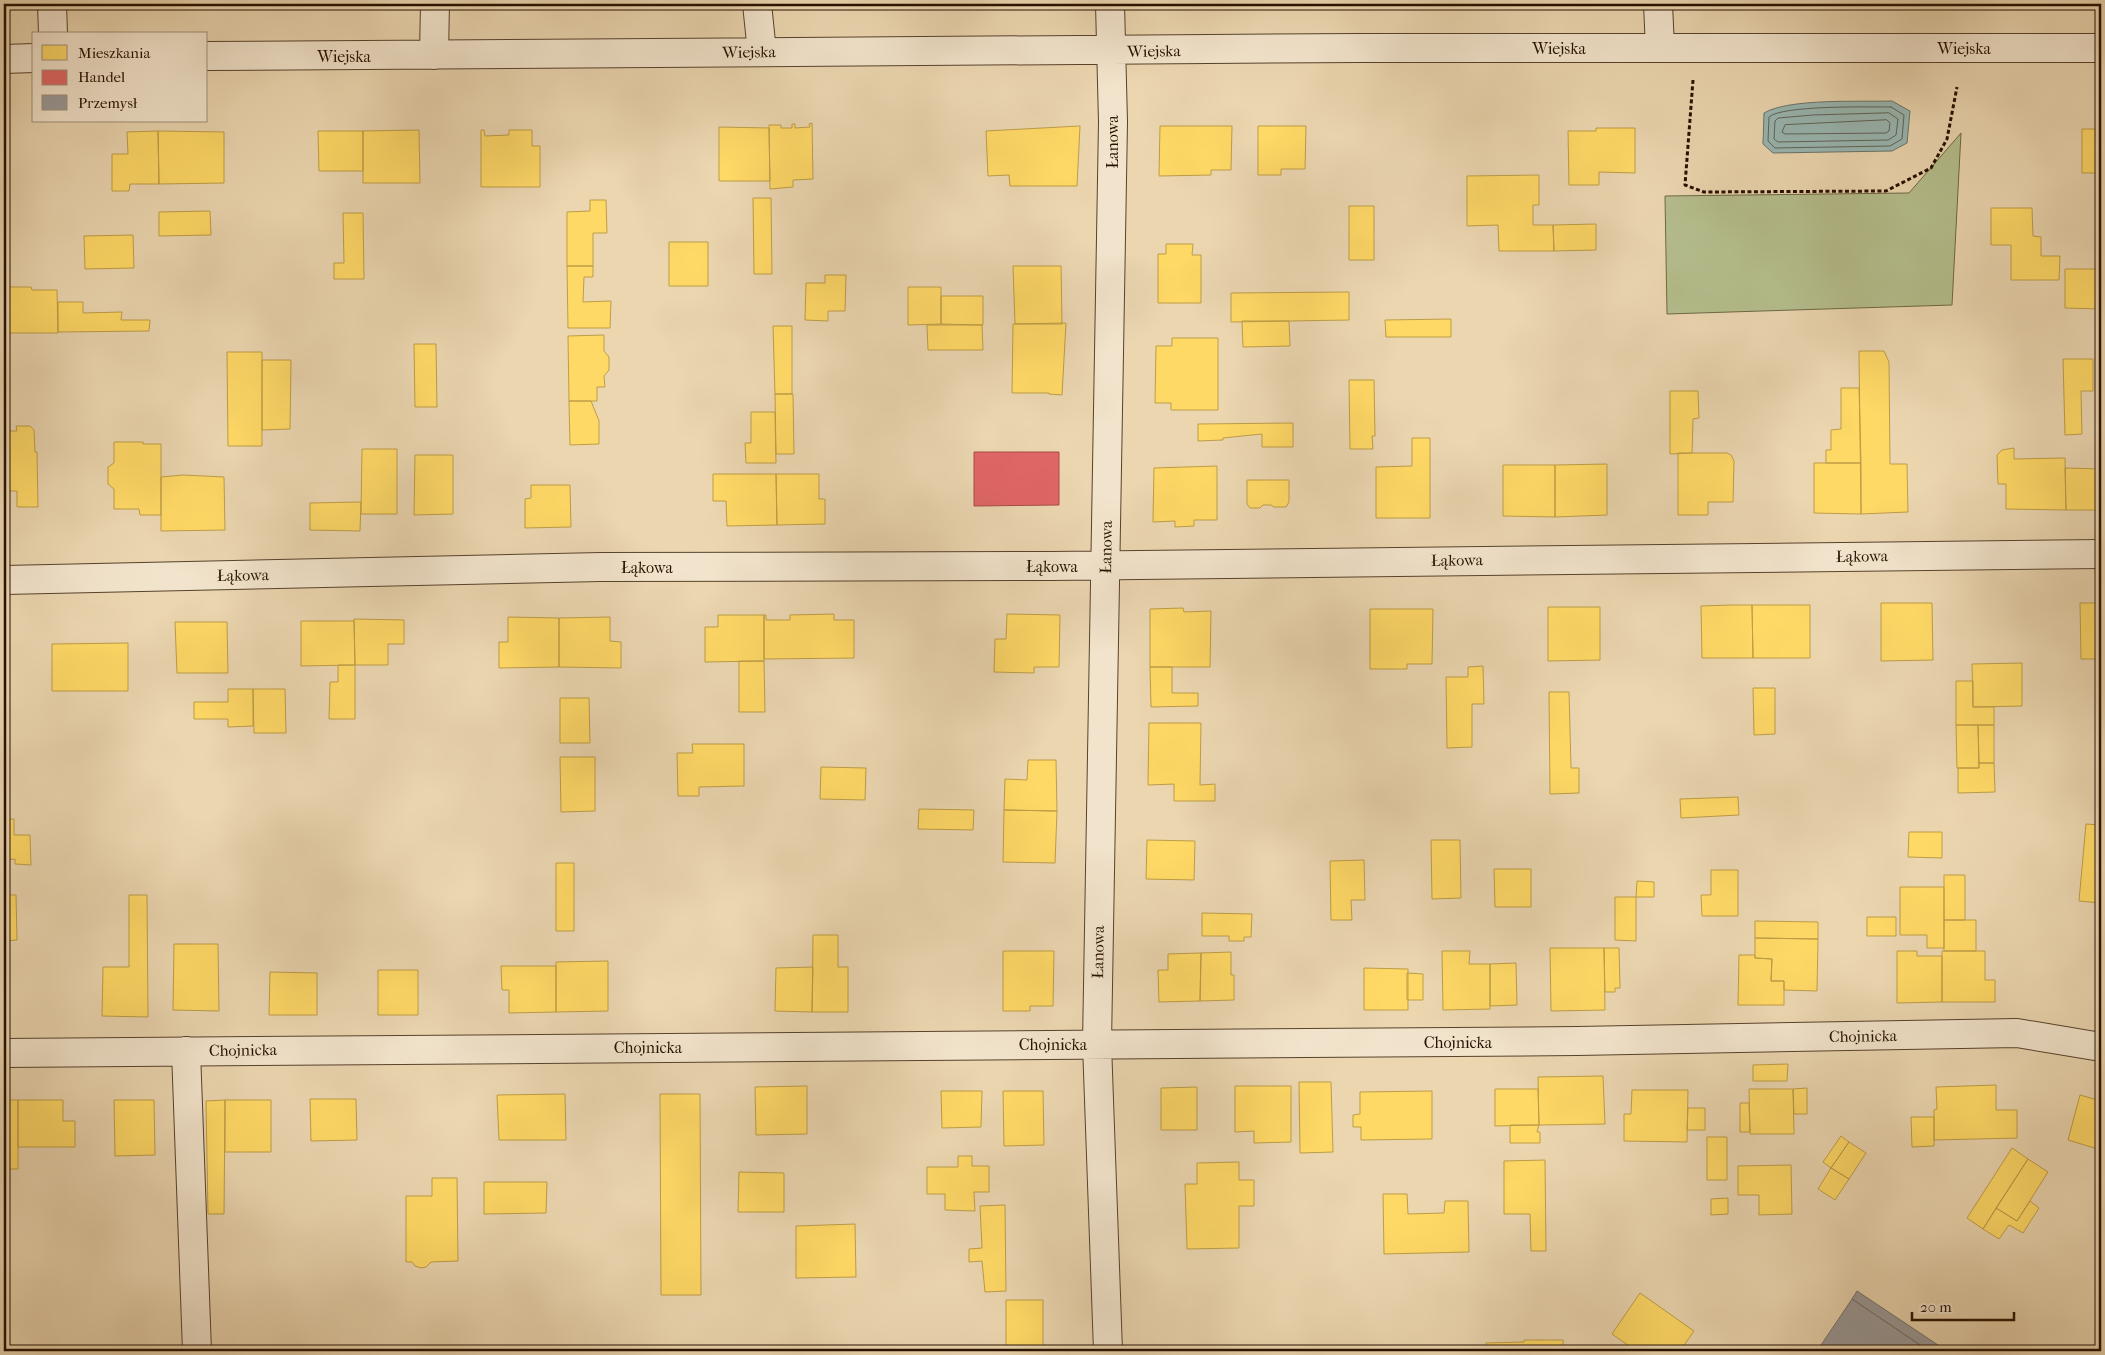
<svg xmlns="http://www.w3.org/2000/svg" width="2105" height="1355" viewBox="0 0 2105 1355" font-family="'IM FELL French Canon',serif">
  <rect width="100%" height="100%" fill="#ebd6b0"/>
  <filter id="stains"><feTurbulence type="fractalNoise" baseFrequency=".004" numOctaves="4"/><feColorMatrix values="0 0 0 0 .2 0 0 0 0 .09 0 0 0 0 .02 0 0 0 .5 -.17"/></filter>
  <radialGradient id="worn" r=".72"><stop offset=".6" stop-color="#630" stop-opacity="0"/><stop offset="1" stop-color="#630" stop-opacity=".3"/></radialGradient>
  <path fill="#b5be8d" stroke="#6e6846" d="M1961,133L1952,305L1667,314L1665,196L1909,193Z"/>
  <path fill="#99b7b2" stroke="#6b756b" d="M1892,101L1910,111L1907,143L1892,151L1773,153L1763,144L1764,113C1789,98 1861,102 1892,101Z"/>
  <path fill="#ffd966" stroke="#be9d47" d="M812,123L813,179L793,180V187L770,189L769,125H781V128H792V124H795V128L810,127L809,124Z
    M1080,126L1077,186H1010L1009,175L988,176L986,131Z
    M1160,126H1232L1231,170H1211V175L1159,176Z
    M1258,126H1306L1305,169H1281V175H1258Z
    M719,127L769,128L770,181H719Z
    M1596,128H1635V173L1599,172V185H1569L1568,131H1596Z
    M2082,129H2101V173H2082Z
    M419,130L420,183H363V131Z
    M481,130H484L485,136L509,135V130H532V146H540V187H481Z
    M158,131L159,184H130L129,191H112V154H128L127,132Z
    M158,131L224,132V183L159,184Z
    M318,131H363V171H319Z
    M1539,175V205H1533V225H1553L1554,251H1499L1498,225L1467,226V176Z
    M753,198H771L772,274H754Z
    M590,200H606L607,233H593V266H567V212L590,211Z
    M1349,206H1374V260H1349Z
    M1991,208H2032L2033,236L2041,237V256H2060L2059,280H2011V245H1991Z
    M210,211L211,235L159,236V212Z
    M343,213H363L364,279H334V263H344Z
    M1596,224V250L1554,251L1553,225Z
    M133,235L134,268L85,269L84,236Z
    M669,242H708V286H669Z
    M1166,244H1193L1192,255H1201V303H1158V254H1166Z
    M567,266H593V277H584L583,302L611,301L610,328H568Z
    M1013,266H1061L1062,324H1015Z
    M2065,269H2101V309L2065,308Z
    M825,275H846L845,311H828V321L805,320L806,283H825Z
    M4,287H31L32,290H57L58,333H4Z
    M908,287H941V324L908,325Z
    M1349,292V320L1231,322V293Z
    M941,296H983V325L941,324Z
    M58,302H83V313L122,312L121,320H150L149,331L58,332Z
    M1451,319V337H1386L1385,320Z
    M1242,321H1289L1290,346L1243,347Z
    M1066,323L1062,395L1049,394V393H1012L1013,324Z
    M927,325H982L983,350H928Z
    M773,326H792V394H775Z
    M604,335V351L609,357V370L604,376L605,387H597V401H569L568,336Z
    M1172,338H1218V410H1171V403H1155L1156,346H1172Z
    M414,344H436L437,407H415Z
    M1859,351H1884L1889,362L1890,464H1907L1908,512L1861,514Z
    M227,352H262V446H228Z
    M2063,359H2093V391H2081L2082,434L2065,435Z
    M262,360H291L290,429L262,430Z
    M1349,380H1374L1375,436H1372L1373,449H1350Z
    M1841,388H1859L1861,463H1826V450H1831V430L1841,429Z
    M1670,391H1698L1699,418L1693,419L1692,453L1670,454Z
    M775,394H793L794,454H776Z
    M569,401H591L599,421V444L570,445Z
    M751,412H775L776,463H746L745,443H751Z
    M1293,423V447H1262V434L1223,438V440L1198,441V424Z
    M16,426H30L34,430L35,452H37L38,507H17V491H4V431H17Z
    M1412,438H1430V518H1376V467L1412,466Z
    M114,442H143V444H161V515H140L139,509H114V489L108,484V467L114,463Z
    M2014,448V459L2065,458L2066,510L2006,509V484H1998L1997,455L2002,450Z
    M362,449H397V514H361Z
    M1678,453H1727L1731,455L1734,461L1733,502H1708V515H1678Z
    M415,455H453V514L414,515Z
    M1814,463H1861V514L1814,513Z
    M1607,464V515L1555,517V465Z
    M1503,465H1555V517L1503,516Z
    M1217,466V520H1194V526L1175,527V521L1153,522L1154,468Z
    M2065,468L2101,469V510H2066Z
    M713,474H776L777,525L727,526L726,501H713Z
    M776,474H819V499H825V524L777,525Z
    M183,475L224,477L225,530L161,531V477Z
    M1247,480H1289V502L1286,507H1274L1271,505H1263L1260,508H1250L1247,504Z
    M531,485H570L571,527L525,528V499L531,498Z
    M361,502L360,531L310,530V503Z
    M1881,603H1932L1933,660L1881,661Z
    M2080,603H2101V659H2081Z
    M1732,605H1752L1753,658H1702L1701,606Z
    M1752,605H1810V658H1753Z
    M1548,607H1600V660L1548,661Z
    M1183,608L1184,612L1211,611L1210,667H1150V609Z
    M1370,609H1433L1432,664H1407V669H1370Z
    M834,614V620H854V658L764,659V615H766V620H790V615Z
    M1007,614L1060,615L1059,667H1034V673L994,672L995,639H1006Z
    M718,615H764V661L705,662V627H718Z
    M508,617L559,618V667L499,668V642H508Z
    M610,617V641L621,642V668L559,667V618Z
    M354,619L404,620V644H388V665H355Z
    M301,621H354L355,665L301,666Z
    M175,622H227L228,673H177Z
    M128,643V691H52V644Z
    M739,661H764L765,712H739Z
    M2022,663V706L1973,707L1972,664Z
    M338,665H355V719H329L330,682H338Z
    M1483,666L1484,704H1472V747L1447,748L1446,677H1468V667Z
    M1150,667H1172V693H1198V706L1151,707Z
    M1956,681H1973V707H1994V725H1956Z
    M1753,688H1775V734L1754,735Z
    M228,689H253V726L228,727V719H194V702H228Z
    M253,689H285L286,733H254Z
    M1549,692H1569L1571,768H1579V793L1550,794Z
    M560,698H589L590,743H560Z
    M1149,723H1201L1200,785L1215,784V801H1174V784L1148,785Z
    M1956,725H1978L1979,768H1957Z
    M1978,725H1994V763H1979Z
    M692,744H744V786L699,787V796H678L677,753H693Z
    M560,757H595V811L561,812Z
    M1028,760H1056L1057,811L1004,810L1005,779L1027,780Z
    M1979,763H1994L1995,792L1958,793V768H1979Z
    M821,767L866,768L865,800L820,799Z
    M1738,797L1739,815L1681,818L1680,799Z
    M919,809L974,810L973,830L918,829Z
    M1004,810L1057,811L1055,863L1003,862Z
    M4,819H14V835H30L31,865L15,864V859L4,860Z
    M2086,824L2101,825V903L2079,901Z
    M1909,832H1942V858L1908,857Z
    M1147,840L1195,841L1194,880L1146,879Z
    M1431,840H1460L1461,898L1432,899Z
    M1364,860L1365,900H1351L1352,920H1331L1330,861Z
    M556,863H574V931H556Z
    M1494,869H1531V907H1495Z
    M1711,870H1738V916H1702L1701,895H1711Z
    M1944,875H1965V920H1944Z
    M1637,881L1654,882V897H1636Z
    M1900,887H1944V948H1927V935H1900Z
    M4,895H16L17,940L4,941Z
    M129,895H147L148,1017L102,1016L103,967H129Z
    M1615,897H1636V941L1615,940Z
    M1202,913L1252,914L1251,937H1244V941H1229V936H1202Z
    M1867,917H1896V936H1867Z
    M1944,920H1976V951H1944Z
    M1755,921L1818,922V939L1755,938Z
    M813,935H838V967H848V1012H812Z
    M1755,938L1818,939L1817,991L1784,990V981H1771L1772,959L1755,958Z
    M174,944H218L219,1011L173,1010Z
    M1550,948H1604L1605,1010L1551,1011Z
    M1604,948H1619L1620,988H1615V992H1605Z
    M1003,951H1054L1053,1006H1030V1011H1003Z
    M1442,951H1470L1469,964H1490V1009L1443,1010Z
    M1897,951H1917V956H1942V1002L1897,1003Z
    M1942,951H1985V980H1995V1002H1942Z
    M1231,952V975H1234V1000L1200,1001L1201,953Z
    M1201,953L1200,1001L1159,1002L1158,970H1168V954Z
    M1739,955H1755V958L1772,959L1771,981H1784V1005H1738Z
    M608,961V1011L556,1012V962Z
    M1516,963L1517,1005L1490,1006V964Z
    M501,966H556V1012L509,1013V990H502Z
    M813,967L812,1012L775,1011L776,968Z
    M1364,968L1408,969V1010H1364Z
    M378,970H418V1015H378Z
    M270,972L317,973V1015H269Z
    M1407,973L1423,974V1000H1407Z
    M1788,1064L1787,1081H1753V1065Z
    M1603,1076L1605,1124L1539,1125L1538,1077Z
    M1299,1082H1331L1333,1152L1300,1153Z
    M1996,1085V1110H2017V1138L1934,1140V1110L1937,1109L1936,1087Z
    M807,1086V1134L756,1135L755,1087Z
    M1235,1086H1291V1142L1254,1143V1131L1235,1132Z
    M1197,1087V1130H1161V1088Z
    M1807,1088V1114H1794L1793,1089Z
    M1495,1089H1538L1539,1125L1495,1126Z
    M1749,1089H1793L1794,1134H1750Z
    M1632,1090H1688L1687,1142L1624,1141V1114H1631Z
    M941,1091H982L981,1127L942,1128Z
    M1003,1091H1043L1044,1145L1004,1146Z
    M1432,1091V1139L1361,1140V1127H1353V1115L1360,1114V1092Z
    M565,1094L566,1140H499L497,1095Z
    M660,1094H700L701,1295H661Z
    M2080,1095L2101,1101V1150L2068,1140Z
    M310,1099H356L357,1140L311,1141Z
    M4,1100H18V1169H4Z
    M18,1100H63V1121H75V1147H18Z
    M114,1100H154L155,1155L115,1156Z
    M225,1100L224,1214H208L206,1101Z
    M225,1100H271V1152H225Z
    M1740,1103H1749L1750,1132H1740Z
    M1688,1108H1705V1130H1687Z
    M1911,1117H1934V1146L1912,1147Z
    M1510,1125H1539L1537,1132H1540V1143H1510Z
    M1841,1136L1849,1142L1831,1168L1823,1162Z
    M1707,1137H1727V1180H1707Z
    M1849,1142L1866,1153L1849,1179L1831,1168Z
    M2012,1148L2028,1159L1983,1229L1967,1218Z
    M958,1156H972V1166H989V1192H974L975,1211L945,1210V1194H927V1167H958Z
    M2028,1159L2048,1172L2017,1221L1996,1208Z
    M1545,1160L1546,1251H1531L1530,1214H1504V1161Z
    M1239,1162V1180H1254V1206H1239V1248L1187,1249L1185,1184H1197V1163Z
    M1791,1165L1792,1214L1759,1215V1195H1738V1166Z
    M1831,1168L1849,1179L1835,1200L1818,1189Z
    M739,1172L784,1173V1212H738Z
    M432,1178H457L458,1261L431,1262L426,1267L421,1268L415,1266L412,1262H406V1196H432Z
    M484,1182H547L546,1213L484,1214Z
    M1383,1194H1407L1408,1214L1444,1213L1445,1201H1468L1469,1252L1384,1254Z
    M1728,1198V1214L1711,1215V1199Z
    M2030,1201L2039,1208L2023,1233L2009,1225L1999,1239L1983,1229L1996,1208L2017,1221Z
    M1005,1205L1006,1291L985,1292L982,1261L969,1262V1249L982,1248L980,1206Z
    M855,1224L856,1277L796,1278V1226Z
    M1640,1293L1694,1331L1680,1351H1625L1629,1346L1612,1334Z
    M1006,1300H1043V1351H1006Z
    M1524,1340H1563V1351H1486V1343L1524,1342Z"/>
  <path fill="#e06666" stroke="#a84c47" d="M974,452H1059V505L974,506Z"/>
  <path fill="#999" stroke="#76706b" d="M1857,1291L1947,1351H1929L1852,1299Z
    M1852,1299L1929,1351H1817Z"/>
  <g fill="none" stroke-linecap="round" stroke-linejoin="round">
    <path stroke="#606459" stroke-width="1" d="M1891,107L1904,115L1902,139L1890,146L1775,148L1768,141L1769,117C1782,105 1870,107 1891,107Z
      M1889,113L1898,119L1896,135L1888,140L1778,142L1774,139L1775,121L1778,118L1813,115Z
      M1887,120L1890,123L1889,131L1886,133L1785,134L1782,132L1785,125Z"/>
    <defs>
      <path id="minor" d="M52,4L53,34
        M757,4L762,52
        M1658,4L1660,48
        M434,55L435,4
        M206,56L1360,48H2101
        M4,59L34,58
        M4,580L601,567L1051,566L2101,554
        M186,1051L197,1351
        M4,1053L1577,1041L2017,1033L2101,1047
        M1108,1351L1097,1044L1113,122L1110,4"/>
    </defs>
    <use href="#minor" stroke="#57422c" stroke-width="30"/>
    <path stroke="#261100" stroke-width="3" stroke-dasharray="4 2.5" stroke-linecap="butt" d="M1693,80L1685,185L1704,192L1886,191L1931,168L1947,139L1957,87"/>
    <use href="#minor" stroke="#f2e4cc" stroke-width="28"/>
  </g>
  <g text-anchor="middle" dominant-baseline="central" stroke-width="5" stroke-linejoin="round" paint-order="stroke">
    <g font-size="16" fill="#261100" stroke="#f2e4cc">
      <text x="1559" y="48">Wiejska</text>
      <text x="1964" y="48">Wiejska</text>
      <text transform="translate(1154 51) rotate(-1)">Wiejska</text>
      <text transform="translate(749 52) rotate(-1)">Wiejska</text>
      <text x="344" y="56">Wiejska</text>
      <text transform="translate(1112 142) rotate(-90)">Łanowa</text>
      <text transform="translate(1106 547) rotate(-89)">Łanowa</text>
      <text transform="translate(1862 556) rotate(-1)">Łąkowa</text>
      <text transform="translate(1457 560) rotate(-1)">Łąkowa</text>
      <text x="1052" y="566">Łąkowa</text>
      <text x="647" y="567">Łąkowa</text>
      <text transform="translate(243 575) rotate(-1)">Łąkowa</text>
      <text transform="translate(1098 952) rotate(-89)">Łanowa</text>
      <text transform="translate(1863 1036) rotate(-1)">Chojnicka</text>
      <text x="1458" y="1042">Chojnicka</text>
      <text x="1053" y="1044">Chojnicka</text>
      <text x="648" y="1047">Chojnicka</text>
      <text transform="translate(243 1050) rotate(-1)">Chojnicka</text>
    </g>
  </g>
  <rect width="2105" height="1355" fill="none" stroke="#ebd6b0" stroke-width="20"/>
  <rect x="5" y="5" width="2095" height="1345" fill="none" stroke="#261100" stroke-width="2.5"/>
  <rect x="10" y="10" width="2085" height="1335" fill="none" stroke="#261100"/>
  <rect x="32" y="32" width="175" height="90" fill="#f2e4cc" stroke="#a0907a"/>
  <rect x="42" y="45" width="25" height="15" fill="#ffd966" stroke="#a0907a"/>
  <text x="78" y="58" font-size="15" fill="#261100">Mieszkania</text>
  <rect x="42" y="70" width="25" height="15" fill="#e06666" stroke="#a0907a"/>
  <text x="78" y="82" font-size="15" fill="#261100">Handel</text>
  <rect x="42" y="95" width="25" height="15" fill="#999999" stroke="#a0907a"/>
  <text x="78" y="108" font-size="15" fill="#261100">Przemysł</text>
  <path d="M1912 1312v8h102v-8" fill="none" stroke="#261100" stroke-width="2.5"/>
  <text x="1920" y="1312" font-size="15" fill="#261100" stroke="#f2e4cc" stroke-width="4" paint-order="stroke">20 m</text>
  <rect width="100%" height="100%" filter="url(#stains)"/>
  <rect width="100%" height="100%" fill="url(#worn)"/>
</svg>
